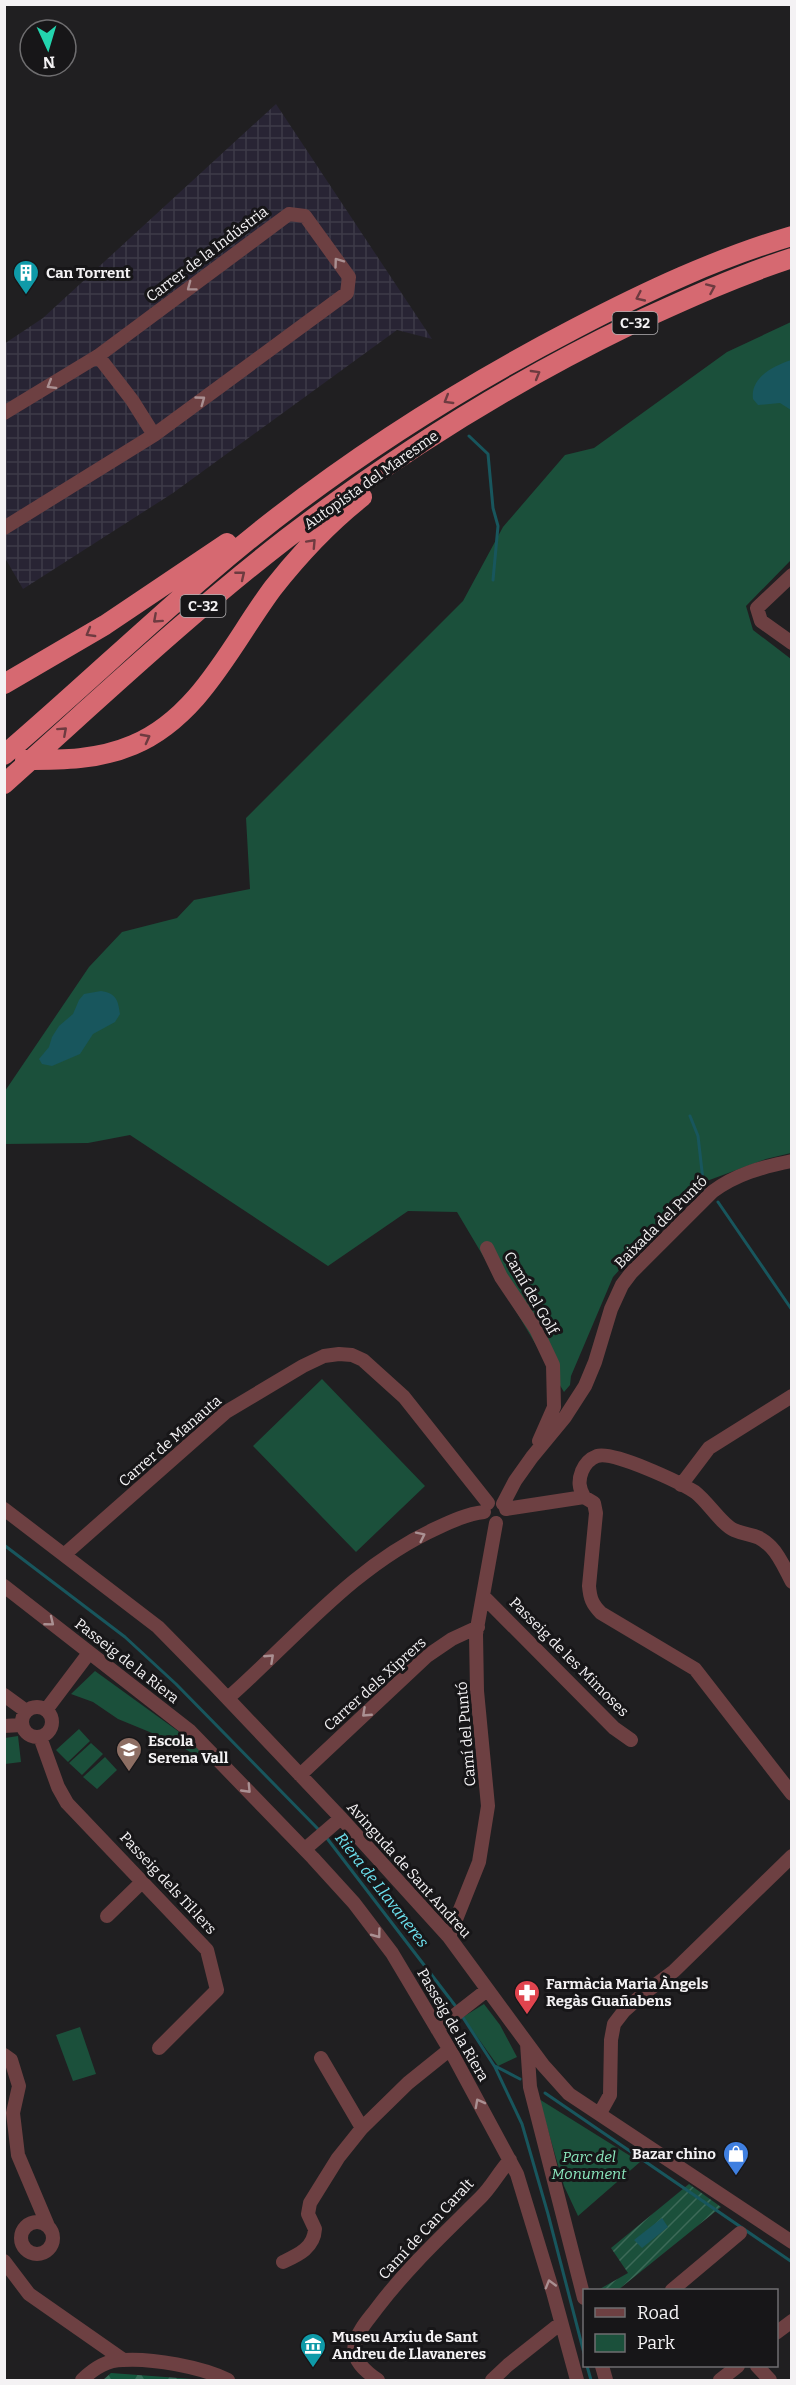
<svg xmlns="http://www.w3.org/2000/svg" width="796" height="2385" viewBox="0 0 796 2385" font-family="Bitter,serif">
  <defs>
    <pattern id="industrial-grid" width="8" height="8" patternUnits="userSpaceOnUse" patternTransform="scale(1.5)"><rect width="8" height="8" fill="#282434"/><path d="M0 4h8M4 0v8" fill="none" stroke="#3d3a48"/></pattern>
    <pattern id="forest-firs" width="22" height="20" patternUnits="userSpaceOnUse" patternTransform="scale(1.5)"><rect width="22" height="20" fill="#14563d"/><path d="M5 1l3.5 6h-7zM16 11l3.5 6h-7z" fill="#376f5a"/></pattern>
    <pattern id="garden-furrows" width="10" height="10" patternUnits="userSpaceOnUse" patternTransform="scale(1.5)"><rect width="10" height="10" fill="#1b503b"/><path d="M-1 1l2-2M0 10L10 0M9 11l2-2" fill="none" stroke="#3d6a58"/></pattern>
  </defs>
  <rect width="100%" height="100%" fill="#201f21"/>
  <path fill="url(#industrial-grid)" d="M276,104L432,339L397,330L173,493L23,589L5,558L4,344L43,318Z"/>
  <path fill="#1b503b" d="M791,322V560L746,606L753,630L791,659V1153L766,1159L696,1185L613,1277L571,1376L570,1385L564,1392L457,1212L408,1211L328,1266L130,1135L88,1143L5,1144V1091L89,967L122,932L177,918L194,900L250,889L246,818L463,601L503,527L565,455L594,448L727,352Z
    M322,1379L425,1486L356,1552L253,1446Z
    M95,1671L182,1734L210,1760L208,1763L174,1742L118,1719L93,1702L71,1694Z
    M79,1729L90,1741L68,1762L56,1750Z
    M18,1736L21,1762L5,1764V1738Z
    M91,1743L103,1754L82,1775L69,1763Z
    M105,1757L117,1770L97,1789L83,1777Z
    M484,2004L500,2025L517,2057L498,2066L463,2017Z
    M80,2027L96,2074L73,2081L56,2035Z
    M539,2099L640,2162L578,2216L564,2186Z"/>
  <path fill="url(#forest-firs)" d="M111,2373L192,2379L194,2380H103Z"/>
  <path fill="url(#garden-furrows)" d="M689,2184L721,2207L618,2290H598L628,2273L611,2248Z"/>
  <path fill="#18565d" d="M791,360V410L780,403L758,405L753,399C750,377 774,366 791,360Z
    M101,991C116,993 118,1000 120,1014L115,1022L93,1034L80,1054L52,1066L42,1064L39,1059L49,1047L52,1037L59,1026L73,1014L79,1000L84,994Z
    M662,2218L668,2227L642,2248L634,2240Z"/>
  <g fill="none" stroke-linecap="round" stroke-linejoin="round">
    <path stroke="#18565d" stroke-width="3" d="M469,436L488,454L493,508L498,526L493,580
      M690,1116L698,1136L704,1189
      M718,1202L792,1310
      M4,1545L125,1637L176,1684L319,1830
      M326,1837L457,2008
      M462,2016L495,2067L522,2124L548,2214L584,2353
      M495,2066L520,2079
      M545,2093L792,2262
      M587,2366L591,2380"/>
    <path stroke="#6d4042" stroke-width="14" d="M98,356L132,400L154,435
      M4,413L98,356L289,214L305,216L349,277L347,293L154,435L4,528
      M792,575L757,608L761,621L792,643
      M487,1248L501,1277L536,1329L553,1365L554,1407L539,1441
      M681,1485L709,1448L792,1396
      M584,1497C579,1488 578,1481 582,1471C585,1464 589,1459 597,1456C614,1451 679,1482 695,1492C708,1502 722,1525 734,1530C750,1537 756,1532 771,1547C780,1556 786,1571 792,1582
      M503,1504L515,1481L532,1457L565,1417L585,1386L595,1362L611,1309L622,1285L631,1273L712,1192C736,1174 762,1167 792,1161
      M4,1509L158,1627L213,1683L341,1818L449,1937L543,2065L569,2094L792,2242
      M506,1509L584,1497L594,1503L596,1513L589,1586C590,1598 592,1604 601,1613L695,1669L792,1794
      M65,1554L226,1412L303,1366L324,1356L339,1354L352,1355L363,1360L404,1397L488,1503
      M4,1586L190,1731L313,1858L354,1903L392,1953L454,2057L517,2174L553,2292L577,2380
      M484,1597L614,1728L631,1740
      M4,1695L26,1711
      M228,1698C295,1639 353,1566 437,1528C452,1521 467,1514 484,1512
      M22 1722a15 15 0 1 1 30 0a15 15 0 1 1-30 0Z
      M46,1710L89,1653
      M4,1726L21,1725
      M40,1737L58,1787L67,1803L207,1950L217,1990L159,2048
      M300,1775L427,1656L452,1639L478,1627
      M305,1849L341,1818
      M107,1916L143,1881
      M449,1937L479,1862L488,1806L477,1691L476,1634L496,1523
      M437,2029L487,1990
      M527,2043L530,2087L584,2298
      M4,2055L11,2060L19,2086L13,2113L18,2155L48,2226
      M321,2058L362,2128
      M600,2113L610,2095L611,2040L614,2024L624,2011L642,1995L674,1971L792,1856
      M21 2238a16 16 0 1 1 32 0a16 16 0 1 1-32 0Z
      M4,2261L29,2294L122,2359
      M283,2262C298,2255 314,2248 315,2229L308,2214L310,2203L338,2158L362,2128L408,2083L449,2050
      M672,2290L740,2233
      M776,2333L792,2321
      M602,2366L606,2380
      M757,2366L770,2380
      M82,2380C93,2369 107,2360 123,2360C152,2358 202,2367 228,2380
      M378,2380C366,2372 351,2360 355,2344C358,2330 369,2319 377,2308C408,2267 445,2233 481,2197C492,2186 499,2172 510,2160
      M492,2380L508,2365L561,2323
      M720,2380L738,2366"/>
    <path stroke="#d66971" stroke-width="20" d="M4,684L105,625L227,543
      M4,755C73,696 139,633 208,574C320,477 445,396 576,328C645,292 717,258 792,236
      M25,760C62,760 98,760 133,745C200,717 232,643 273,588C299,555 329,523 362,497
      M4,784C97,701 188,615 286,539C394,456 510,383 632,324C684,300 737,276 792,258"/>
  </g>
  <defs><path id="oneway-chevron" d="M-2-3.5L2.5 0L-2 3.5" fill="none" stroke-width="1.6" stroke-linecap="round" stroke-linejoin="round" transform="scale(1.5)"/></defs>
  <g stroke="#aa9092">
    <use href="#oneway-chevron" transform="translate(338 262) rotate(-126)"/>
    <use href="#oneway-chevron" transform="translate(191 287) rotate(143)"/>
    <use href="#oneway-chevron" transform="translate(51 385) rotate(149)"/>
    <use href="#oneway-chevron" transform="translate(201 400) rotate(-36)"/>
    <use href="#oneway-chevron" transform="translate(421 1536) rotate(-26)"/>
    <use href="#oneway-chevron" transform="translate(50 1622) rotate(39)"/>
    <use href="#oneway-chevron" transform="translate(270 1658) rotate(-43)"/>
    <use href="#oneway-chevron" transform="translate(366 1713) rotate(137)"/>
    <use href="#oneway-chevron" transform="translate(247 1789) rotate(46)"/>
    <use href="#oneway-chevron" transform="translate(377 1934) rotate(53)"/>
    <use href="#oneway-chevron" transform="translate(479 2103) rotate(-118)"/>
    <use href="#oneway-chevron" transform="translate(550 2284) rotate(-106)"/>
  </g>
  <g stroke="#6d3b40">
    <use href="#oneway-chevron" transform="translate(711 288) rotate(-24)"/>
    <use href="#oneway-chevron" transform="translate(640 297) rotate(155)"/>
    <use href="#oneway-chevron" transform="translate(536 374) rotate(-30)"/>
    <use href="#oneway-chevron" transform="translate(448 400) rotate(149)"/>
    <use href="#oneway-chevron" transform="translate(312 543) rotate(-47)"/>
    <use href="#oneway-chevron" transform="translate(241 575) rotate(-39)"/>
    <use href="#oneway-chevron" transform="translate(157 619) rotate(138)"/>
    <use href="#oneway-chevron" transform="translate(90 633) rotate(150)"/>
    <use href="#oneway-chevron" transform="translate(63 731) rotate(-42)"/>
    <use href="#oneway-chevron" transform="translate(146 738) rotate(-28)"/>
  </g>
  <defs>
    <symbol id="building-pin" viewBox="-11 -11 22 30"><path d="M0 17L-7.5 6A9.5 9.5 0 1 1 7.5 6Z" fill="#0f9aa8" stroke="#171618"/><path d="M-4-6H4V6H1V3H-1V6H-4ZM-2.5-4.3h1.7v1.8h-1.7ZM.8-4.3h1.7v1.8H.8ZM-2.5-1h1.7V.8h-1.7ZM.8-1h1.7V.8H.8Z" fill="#fff"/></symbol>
    <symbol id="school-pin" viewBox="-11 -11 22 30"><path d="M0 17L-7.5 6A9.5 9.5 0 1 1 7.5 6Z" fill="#8d6e63" stroke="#171618"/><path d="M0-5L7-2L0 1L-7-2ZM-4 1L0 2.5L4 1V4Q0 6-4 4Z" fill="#fff"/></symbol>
    <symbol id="pharmacy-pin" viewBox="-11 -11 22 30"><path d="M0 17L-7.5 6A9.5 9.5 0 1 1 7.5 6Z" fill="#e0444e" stroke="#171618"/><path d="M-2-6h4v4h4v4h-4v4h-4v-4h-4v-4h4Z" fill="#fff"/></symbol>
    <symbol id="shop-pin" viewBox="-11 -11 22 30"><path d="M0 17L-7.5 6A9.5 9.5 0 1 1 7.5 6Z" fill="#3f7fe0" stroke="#171618"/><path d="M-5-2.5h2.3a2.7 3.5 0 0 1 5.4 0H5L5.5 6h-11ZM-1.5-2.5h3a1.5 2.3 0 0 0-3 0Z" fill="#fff"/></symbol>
    <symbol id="museum-pin" viewBox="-11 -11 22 30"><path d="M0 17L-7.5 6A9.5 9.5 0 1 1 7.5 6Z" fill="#0f9aa8" stroke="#171618"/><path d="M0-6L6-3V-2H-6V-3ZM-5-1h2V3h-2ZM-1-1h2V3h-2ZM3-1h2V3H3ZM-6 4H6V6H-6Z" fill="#fff"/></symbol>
  </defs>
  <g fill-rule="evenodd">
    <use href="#building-pin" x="11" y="258" width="30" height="40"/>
    <use href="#school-pin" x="114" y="1735" width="30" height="40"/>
    <use href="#pharmacy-pin" x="512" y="1978" width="30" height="40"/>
    <use href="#shop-pin" x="721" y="2139" width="30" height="40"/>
    <use href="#museum-pin" x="298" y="2331" width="30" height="40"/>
  </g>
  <g text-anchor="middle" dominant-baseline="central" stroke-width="6" stroke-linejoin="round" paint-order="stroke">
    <g fill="#171618" stroke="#b2b0b2" stroke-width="1.5">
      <rect x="612.5" y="312" width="45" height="22" rx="4.5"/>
      <rect x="180.5" y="595" width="45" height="22" rx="4.5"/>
    </g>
    <g font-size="14" font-weight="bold" fill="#f4f2f4">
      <text x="635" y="323">C-32</text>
      <text x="203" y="606">C-32</text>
    </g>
    <g font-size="15" fill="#f4f2f4" stroke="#171618">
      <text transform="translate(207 254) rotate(-37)">Carrer de la Indústria</text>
      <text transform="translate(371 480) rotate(-35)">Autopista del Maresme</text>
      <text transform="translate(661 1222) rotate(-45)">Baixada del Puntó</text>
      <text transform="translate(531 1293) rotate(60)">Camí del Golf</text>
      <text transform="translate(170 1441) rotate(-41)">Carrer de Manauta</text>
      <text transform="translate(569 1657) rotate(45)">Passeig de les Mimoses</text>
      <text transform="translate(127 1661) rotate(38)">Passeig de la Riera</text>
      <text transform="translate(375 1684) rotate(-42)">Carrer dels Xiprers</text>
      <text transform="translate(466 1734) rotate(-95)">Camí del Puntó</text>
      <text transform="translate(409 1870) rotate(48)">Avinguda de Sant Andreu</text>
      <text transform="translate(168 1883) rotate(47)">Passeig dels Til·lers</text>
      <text transform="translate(453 2025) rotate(60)">Passeig de la Riera</text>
      <text transform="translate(426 2229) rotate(-47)">Camí de Can Caralt</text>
    </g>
    <g font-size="15" font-weight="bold" fill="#f4f2f4" stroke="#171618" text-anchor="start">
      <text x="46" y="273">Can Torrent</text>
      <text x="148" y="1741">Escola<tspan x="148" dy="17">Serena Vall</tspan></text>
      <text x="546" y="1984">Farmàcia Maria Àngels<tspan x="546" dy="17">Regàs Guañabens</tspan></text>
      <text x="716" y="2154" text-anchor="end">Bazar chino</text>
      <text x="332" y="2337">Museu Arxiu de Sant<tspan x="332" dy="17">Andreu de Llavaneres</tspan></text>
    </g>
    <g font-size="15" font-style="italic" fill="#8be8be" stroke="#171618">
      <text x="589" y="2157">Parc del<tspan x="589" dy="17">Monument</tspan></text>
    </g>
    <g font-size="16" font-style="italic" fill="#6de3f1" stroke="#171618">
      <text transform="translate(382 1890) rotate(52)">Riera de Llavaneres</text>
    </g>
  </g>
  <rect width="796" height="2385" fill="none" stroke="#f4f2f4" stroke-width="12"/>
  <rect x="583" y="2289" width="195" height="78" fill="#171618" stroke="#6f6e70" stroke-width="1.5"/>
  <rect x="595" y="2308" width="30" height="9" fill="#6d4042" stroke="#6f6e70" stroke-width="1.5"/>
  <text x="637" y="2319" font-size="18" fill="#f4f2f4">Road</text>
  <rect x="595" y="2334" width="30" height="18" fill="#1b503b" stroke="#6f6e70" stroke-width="1.5"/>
  <text x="637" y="2349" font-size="18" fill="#f4f2f4">Park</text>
  <g transform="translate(48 48) rotate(176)"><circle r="28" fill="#171618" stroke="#6f6e70" stroke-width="1.5"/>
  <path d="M0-4.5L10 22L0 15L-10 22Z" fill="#23d5af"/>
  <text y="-9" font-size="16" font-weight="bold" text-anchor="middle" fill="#f4f2f4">N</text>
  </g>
</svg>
